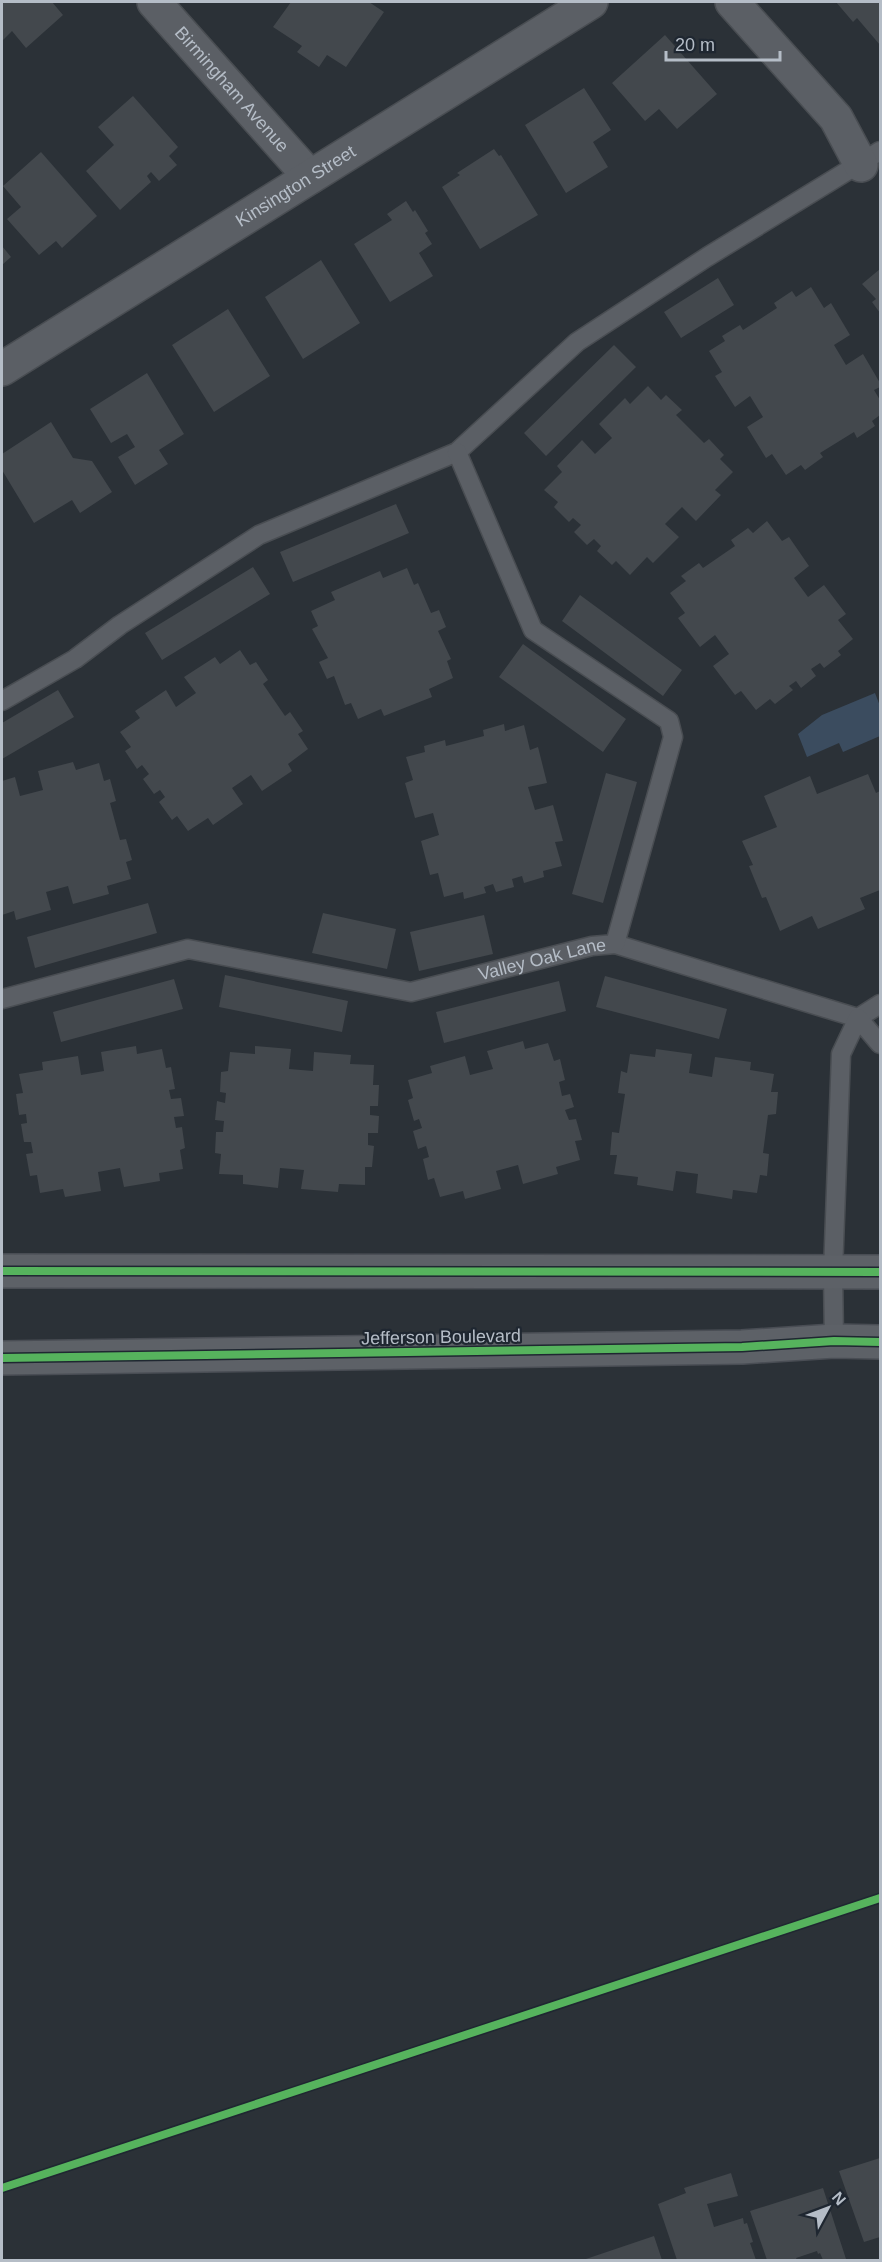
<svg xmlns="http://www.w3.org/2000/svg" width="882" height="2262" viewBox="0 0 882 2262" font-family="Arial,sans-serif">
  <rect width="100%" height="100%" fill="#2b3137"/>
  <path fill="#3b4c5f" d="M875,693L880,706V736L843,752L839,743L807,757L798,734L822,715Z"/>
  <path fill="#43484d" d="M2,2H52L63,15L26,48L12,31L2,41Z
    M291,2H369L384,12L346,67L327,55L319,67L297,52L302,46L273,27Z
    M836,2H880V45L857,18L853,22Z
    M665,35L717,94L677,129L659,109L645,121L612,83Z
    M584,88L611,130L593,142L608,167L566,193L525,125Z
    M133,96L178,147L169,156L177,165L159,181L151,172L147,176L151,182L120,210L86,171L114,145L98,127Z
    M494,149L499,156L501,155L538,215L480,249L442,187L460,175L457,173Z
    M41,152L97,216L62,248L56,241L39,255L7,219L21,207L3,186Z
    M406,201L413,212L415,210L428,231L425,233L432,244L419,253L433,276L390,302L354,244L392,220L387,214Z
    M2,246L11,257L2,265Z
    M321,260L360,323L303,359L265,297Z
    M880,269V313L872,302L876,299L862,284Z
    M718,278L734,305L681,338L664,312Z
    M811,287L824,308L831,303L850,335L834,345L846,365L863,354L880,383V387L874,390L880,400V415L872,421L875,426L857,438L854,432L820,453L823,457L805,470L801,465L786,475L772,454L766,458L747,427L763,417L750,396L735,407L715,376L722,372L709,351L725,341L722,336L740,325L743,330L777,308L774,303L792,291L796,297Z
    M228,309L270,376L214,412L172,345Z
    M614,345L636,367L546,456L524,433Z
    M147,373L184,434L159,450L168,464L135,485L118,457L135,447L127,434L111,443L90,409Z
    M648,386L661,400L666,395L682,410L676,415L704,443L709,439L724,455L720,459L733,472L715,490L721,495L696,521L682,507L665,524L679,537L653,563L647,557L630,575L616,561L612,565L597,551L601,546L594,539L587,545L574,532L581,525L573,518L569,522L554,507L558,502L544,490L562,472L557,466L582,440L595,454L612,438L599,424L625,398L630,404Z
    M51,422L73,458L92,461L112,492L80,513L72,500L34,523L2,470V454Z
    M396,504L409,533L293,582L280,552Z
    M767,521L782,541L789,537L809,566L794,578L808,597L824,585L846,614L838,620L853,639L838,651L841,655L824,668L820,663L811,669L816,676L801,688L796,681L789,686L793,690L775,704L770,699L756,710L741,691L735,695L713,666L729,654L715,635L700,647L678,618L685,613L670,593L686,581L681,576L699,563L703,568L735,546L731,540L748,528L753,533Z
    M253,567L270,594L162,660L145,633Z
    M407,568L414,585L418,583L431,613L439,610L446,627L438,631L451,659L447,661L453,678L429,689L432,697L384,716L381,709L358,719L351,703L345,705L334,676L327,679L319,662L328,658L312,629L318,626L311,611L335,600L331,592L380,571L383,578Z
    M580,595L682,670L663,696L562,621Z
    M523,644L626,719L603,752L499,677Z
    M240,650L250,665L256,662L268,680L263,684L285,716L290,712L303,731L298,734L308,749L288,764L292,771L262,791L251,775L232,788L243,804L213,825L208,818L188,831L177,816L172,820L159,802L165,797L160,790L154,794L143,779L149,774L142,765L137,769L125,751L131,747L120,732L140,718L135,711L166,690L176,707L196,693L184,677L215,657L220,664Z
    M58,690L74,717L2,759V723Z
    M504,724L505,731L524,725L530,750L538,747L547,783L528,787L535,810L553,805L563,841L555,842L562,866L543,871L544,877L524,883L522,876L512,879L514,887L496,892L493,884L484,887L486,893L464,899L463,892L444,897L438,873L430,875L421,841L439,835L433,813L415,818L405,783L413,780L406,757L425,752L424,746L445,740L446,746L484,736L483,730Z
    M73,762L76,770L99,763L104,781L110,779L116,801L110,803L120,840L126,839L132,860L126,862L131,879L107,886L109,894L73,904L68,886L46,892L51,910L16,920L14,911L2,915V781L15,777L20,796L43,790L38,771Z
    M606,773L637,782L603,903L572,894Z
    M868,774L876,793L880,791V890L860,898L865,909L818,929L812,916L780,931L766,897L762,898L749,866L753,865L742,841L777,827L764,796L810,776L817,794Z
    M148,903L157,933L35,968L27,937Z
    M323,913L396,929L387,969L312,953Z
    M484,915L493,954L419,971L410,932Z
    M225,975L348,1001L342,1032L219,1007Z
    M605,976L727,1009L719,1039L596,1007Z
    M174,979L183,1009L61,1042L53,1012Z
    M559,981L566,1011L444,1043L436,1012Z
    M523,1041L525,1049L548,1043L554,1061L560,1059L565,1080L559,1082L562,1096L570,1094L574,1107L565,1110L569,1120L576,1119L582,1140L575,1141L580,1160L556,1167L558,1174L523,1184L518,1165L496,1171L501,1189L465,1199L463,1191L440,1197L434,1178L428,1180L423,1159L429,1157L426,1146L418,1149L413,1131L422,1128L419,1119L414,1121L408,1100L413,1098L408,1080L432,1073L430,1066L465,1056L470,1075L493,1069L487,1051Z
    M136,1046L137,1054L162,1049L166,1068L171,1067L175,1089L169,1090L171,1099L181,1098L184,1116L174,1117L176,1128L182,1127L185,1148L180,1150L183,1169L159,1173L160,1181L124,1187L120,1168L98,1172L101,1191L65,1197L63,1189L40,1193L37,1175L30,1176L26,1154L33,1153L31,1142H24L21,1124L27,1123L26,1114L19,1115L16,1094L23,1093L19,1074L43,1070L42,1062L78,1056L81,1075L104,1071L101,1052Z
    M255,1046L291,1049L289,1069L313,1071L314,1052L351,1055L350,1064L374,1065L373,1085H379L378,1106H370V1115L379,1116L378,1133H368V1145L374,1146L372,1167H365V1185L339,1184L338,1192L301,1189L304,1170L280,1168L278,1188L243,1184V1175L219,1174L221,1154L215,1153L216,1132H223L224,1121L215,1120L217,1101L225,1103L226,1093L220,1092L221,1072L228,1071L230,1052L255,1054Z
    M656,1049L692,1054L689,1073L712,1077L715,1057L751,1062L750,1070L774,1074L771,1092H778L776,1114L768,1115L763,1153L769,1154L767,1176L760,1175L757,1193L733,1190L732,1199L696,1193L698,1174L676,1171L673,1191L637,1185L638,1177L614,1174L617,1155H610L612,1132L619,1133L625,1094L618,1093L621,1071L627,1073L630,1054L655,1057Z
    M880,2158V2237L864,2242L839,2171Z
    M731,2173L738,2196L707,2204L714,2227L743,2218L744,2224L747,2223L753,2242L750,2243L756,2260H677L658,2204L686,2193L684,2188Z
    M823,2188L846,2259L823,2260L820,2253L818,2254L817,2251L796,2258L797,2260H767L750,2211Z
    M654,2236L662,2260H583Z"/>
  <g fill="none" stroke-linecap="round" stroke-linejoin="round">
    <defs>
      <g id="lane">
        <path d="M2,701L75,659L120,625L259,535L457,452L577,342L707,257L880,151"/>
        <path d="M615,944L858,1018L880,1004"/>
        <path id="s1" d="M2,999L188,949L411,992L592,946L615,944L673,737L669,721L533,630L457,452"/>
        <path d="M834,1341L833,1272L841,1054L858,1018L880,1044"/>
      </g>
      <g id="street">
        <path id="s2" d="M154,2L310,177"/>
        <path d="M732,2L836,118L861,165"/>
        <path id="s3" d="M2,369L591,2"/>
      </g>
      <path id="primary" d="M2,1271L880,1272
        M2,1358L742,1347L834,1341L880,1342"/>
    </defs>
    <use href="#lane" stroke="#494d52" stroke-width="21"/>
    <use href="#street" stroke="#494d52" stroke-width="36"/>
    <use href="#primary" stroke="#494d54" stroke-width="36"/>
    <use href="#lane" stroke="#5b5f65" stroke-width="18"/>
    <use href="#street" stroke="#5b5f65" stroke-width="33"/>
    <use href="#primary" stroke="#5d6167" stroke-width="33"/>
    <defs>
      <path id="cycleway" d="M2,1271L880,1272
        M2,1358L742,1347L834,1341L880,1342
        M2,2188L880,1898"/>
    </defs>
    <use href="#cycleway" stroke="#1f2731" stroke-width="11"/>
    <use href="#cycleway" stroke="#56b35d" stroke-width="8"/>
  </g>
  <g text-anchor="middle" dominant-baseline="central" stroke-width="4.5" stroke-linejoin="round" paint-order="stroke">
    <g font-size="18" fill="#b5bdc7" stroke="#1f2731">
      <text stroke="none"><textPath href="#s2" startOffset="117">Birmingham Avenue</textPath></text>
      <text stroke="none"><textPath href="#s3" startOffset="346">Kinsington Street</textPath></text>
      <text stroke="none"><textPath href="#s1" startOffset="555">Valley Oak Lane</textPath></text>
      <text transform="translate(441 1337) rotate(-1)">Jefferson Boulevard</text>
    </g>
  </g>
  <rect width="882" height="2262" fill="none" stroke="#b5bdc7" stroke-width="6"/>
  <g transform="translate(828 2208) rotate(49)" stroke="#1f2731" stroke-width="4.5" paint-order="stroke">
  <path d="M0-4.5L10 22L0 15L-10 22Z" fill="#b5bdc7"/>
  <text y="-9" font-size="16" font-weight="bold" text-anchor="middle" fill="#b5bdc7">N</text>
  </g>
  <path d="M666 51v9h114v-9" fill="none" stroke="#b5bdc7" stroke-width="3"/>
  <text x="675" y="51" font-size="18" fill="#b5bdc7" stroke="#1f2731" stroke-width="4.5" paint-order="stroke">20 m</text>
</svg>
